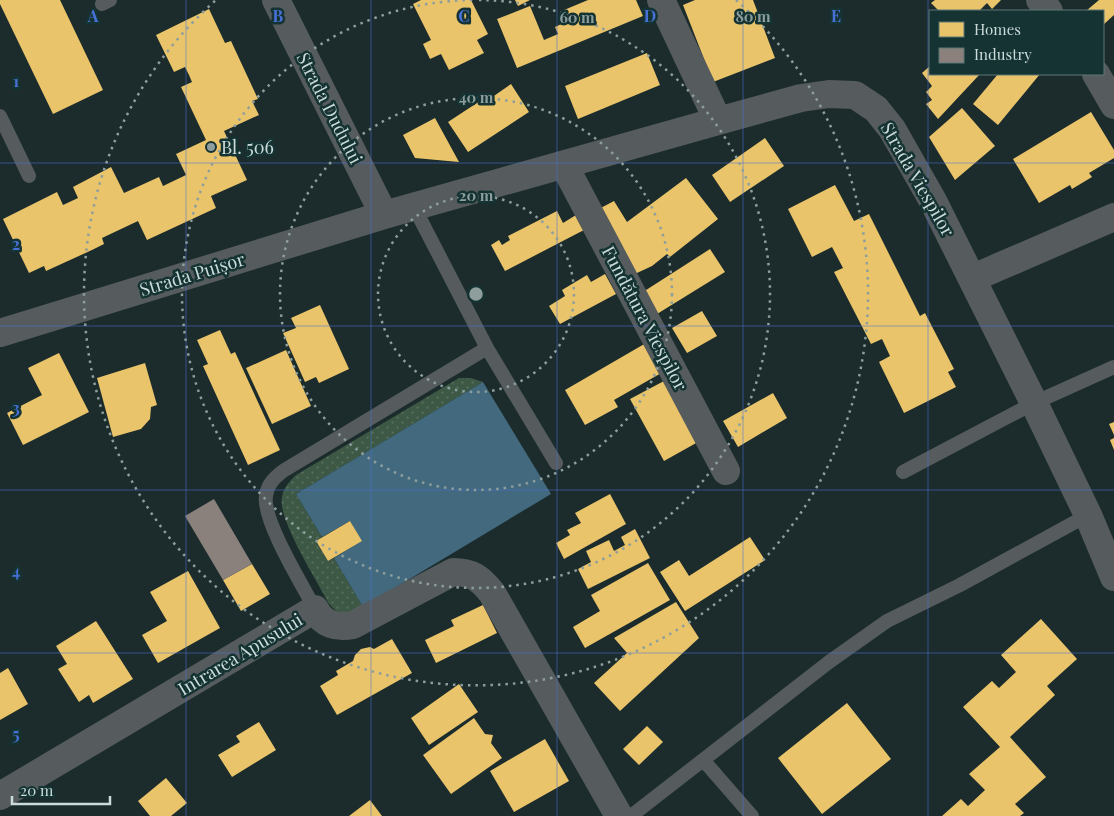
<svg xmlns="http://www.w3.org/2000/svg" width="1114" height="816" viewBox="0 0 1114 816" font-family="'Playfair Display',serif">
  <defs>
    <pattern id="grass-dots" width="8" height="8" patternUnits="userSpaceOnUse" patternTransform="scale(1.25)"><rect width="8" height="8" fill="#3d5945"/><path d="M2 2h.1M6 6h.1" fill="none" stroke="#58705f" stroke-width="1.8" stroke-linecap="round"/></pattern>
  </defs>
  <rect width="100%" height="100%" fill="#1c2c2c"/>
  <path fill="url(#grass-dots)" d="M459,378H471L483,382L296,494L322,537L316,542L328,561L334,558L363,607L349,613H338L329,604C318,582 277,519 282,497C284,487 289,482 296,475Z"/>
  <path fill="#42697e" d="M483,382L551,494L363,607L334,558L361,541L350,521L322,537L296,494Z"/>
  <path fill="#e9c46a" d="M0,0H60L103,90L53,114L0,4Z
    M421,0H471L488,34L477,40L484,53L449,70L441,54L430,59L423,44L431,40L413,4Z
    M515,0H530L518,6Z
    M588,0H636L643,16L517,68L497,19L530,6L544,40L558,34L555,27L568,21L564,10Z
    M695,0H753L775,58L713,82L683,5Z
    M935,0H1001L992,9L987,3L979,11H939L931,3Z
    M1099,0H1114V15L1103,25V11H1086Z
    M209,9L225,43L231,41L258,99L252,101L259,115L224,131L247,180L211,196L216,208L147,240L138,221L102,238L104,244L92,250L46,271L44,266L29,273L3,219L57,192L63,205L78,198L73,187L111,167L124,193L159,177L163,186L186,175L176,154L206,140L181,87L192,82L189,75L185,67L174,72L156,35Z
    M647,53L660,85L578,119L565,86Z
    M930,66V74H980L938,119L926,104L932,100L926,92L932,86L922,73Z
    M998,74H1040L998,125L973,104Z
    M511,84L529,112L468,152L448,122L489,95L491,98Z
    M962,108L995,146L955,180L929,137Z
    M1091,112L1114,150V158L1089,173L1092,177L1072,189L1070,185L1039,203L1013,159Z
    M435,118L459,162L415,158L403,135Z
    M765,138L784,166L730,202L712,175Z
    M686,178L718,219L670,257L667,254L652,266L637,273L629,274L595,211L614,201L627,222Z
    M835,185L854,221L869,214L920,316L925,313L954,369L948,372L956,387L904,413L879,362L890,356L882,339L871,344L834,272L843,268L832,247L812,257L788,209Z
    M557,211L563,223L576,215L584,230L505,271L491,245L499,240L502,245L510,240L508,236Z
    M710,249L725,272L657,314L643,292Z
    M605,274L616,294L560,324L549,306L565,296L562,290L587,275L591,282Z
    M320,305L349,369L319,383L316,377L305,382L283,333L296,328L291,318Z
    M702,311L717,336L687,353L672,328Z
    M220,330L231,354L235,352L280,450L248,465L203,366L208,364L197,340Z
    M646,343L663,372L614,400L618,407L585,425L565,390Z
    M286,350L311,406L272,424L246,368Z
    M59,353L89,412L23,445L7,413L42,395L28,368Z
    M145,363L157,405L151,407L150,419L141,429L113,437L97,378Z
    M664,381L698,442L664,461L630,399Z
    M773,393L787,418L738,447L723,421Z
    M1114,422V435L1109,424Z
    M1114,438V450L1110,440Z
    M610,494L626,524L564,559L556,543L570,535L567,530L581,523L575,513Z
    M350,521L362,541L328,561L316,541Z
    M635,529L650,558L588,589L578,569L591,562L586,551L609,540L614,551L625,545L621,537Z
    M750,537L765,560L685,611L660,572L679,560L689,576Z
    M648,563L670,600L585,648L573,627L600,611L591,595Z
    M252,564L270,594L241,611L223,580Z
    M188,571L220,628L158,663L142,635L167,621L150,592Z
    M676,602L699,638L620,711L594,683L627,653L614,638Z
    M483,605L497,633L436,663L425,640L454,626L451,620Z
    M1041,619L1077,659L1047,686L1055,695L1010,737L1046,777L1015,804L1024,813L1020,816H942L961,799L968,806L985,790L969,774L1000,747L963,707L992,681L999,688L1016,672L1001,655Z
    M96,621L133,679L93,703L89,695L79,702L58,669L67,664L56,646Z
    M392,639L412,673L337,715L320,686L338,675L336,671L353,661L355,655L361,649L370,647L374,649Z
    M8,668L28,704L0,720V673Z
    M459,684L478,712L429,745L411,718Z
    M847,703L891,759L822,814L778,758Z
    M474,718L485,734L493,735L491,743L502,758L451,794L423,755Z
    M259,722L276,750L232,777L218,755L240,742L236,736Z
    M647,726L663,742L639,765L623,749Z
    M545,739L569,781L514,812L490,771Z
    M166,778L187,803L171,816H150L138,801Z
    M370,800L382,816H349Z"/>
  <path fill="#8a817c" d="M214,499L252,564L223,580L185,516Z"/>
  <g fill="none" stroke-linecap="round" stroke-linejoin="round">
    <path stroke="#565c5d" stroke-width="14" d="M102,4L110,0
      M0,116L29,176
      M487,348L556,463
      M903,472L1034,403L1114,367
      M315,609C303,586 262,520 266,496C267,485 274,478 283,471L487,348L414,207
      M704,761L752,816
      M631,816L829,662L887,621L960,585L1088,515"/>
    <path stroke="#565c5d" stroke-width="28" d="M276,0L384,215
      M661,0L718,121
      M1040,0L1049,11
      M1096,74L1114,105
      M564,165L726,471
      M973,278L1114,217
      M0,333L384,215L718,121L801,98L829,94L855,95L876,109L892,129L933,201L1034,403L1088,515L1114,577
      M0,796L315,609C323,625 337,628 353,625L453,572C472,572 480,578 492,593L619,816"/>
  </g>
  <path fill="none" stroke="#4871d8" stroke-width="1" stroke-opacity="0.55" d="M186,0V816M371,0V816M557,0V816M743,0V816M928,0V816M0,163H1114M0,326H1114M0,490H1114M0,653H1114"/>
  <g fill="none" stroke="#8d9e9d" stroke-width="2.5" stroke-dasharray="2.5 5">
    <circle cx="476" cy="294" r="98"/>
    <circle cx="476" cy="294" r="196"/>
    <path d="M479 0A294 294 0 1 1 473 0"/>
    <path d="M736 0A392 392 0 1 1 216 0"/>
  </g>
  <circle fill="#8d9e9d" stroke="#153333" stroke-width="2" cx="211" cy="147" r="5"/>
  <g text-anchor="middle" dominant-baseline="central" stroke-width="5" stroke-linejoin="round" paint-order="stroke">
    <g font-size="18" fill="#cadbda" stroke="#153333">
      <text transform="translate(330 108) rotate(63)">Strada Dudului</text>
      <text transform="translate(918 179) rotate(60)">Strada Viespilor</text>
      <text transform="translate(192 274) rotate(-17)">Strada Puișor</text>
      <text transform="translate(645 318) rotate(62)">Fundătura Viespilor</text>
      <text transform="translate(240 654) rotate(-31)">Intrarea Apusului</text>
    </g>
    <g font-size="18" fill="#cadbda" stroke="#153333" text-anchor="start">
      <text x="221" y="147">Bl. 506</text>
    </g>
  </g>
  <g font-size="16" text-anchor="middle" font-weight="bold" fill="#4871d8" stroke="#153333" stroke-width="5" stroke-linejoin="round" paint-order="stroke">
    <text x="93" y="22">A</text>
    <text x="278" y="22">B</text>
    <text x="464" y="22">C</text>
    <text x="650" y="22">D</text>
    <text x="836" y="22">E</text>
    <text x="16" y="87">1</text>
    <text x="16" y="250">2</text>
    <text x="16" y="414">3</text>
    <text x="16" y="577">4</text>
    <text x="16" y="740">5</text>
  </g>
  <circle cx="476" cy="294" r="8" fill="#8d9e9d" stroke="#153333" stroke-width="2.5"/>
  <g font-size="15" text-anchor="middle" font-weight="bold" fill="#8d9e9d" stroke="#153333" stroke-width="5" stroke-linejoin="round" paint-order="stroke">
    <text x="753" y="22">80 m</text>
    <text x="577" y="23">60 m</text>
    <text x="476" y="103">40 m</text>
    <text x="476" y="201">20 m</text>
  </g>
  <rect x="929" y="10" width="175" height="65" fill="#153333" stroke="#5d7676"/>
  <rect x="939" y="22" width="25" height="15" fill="#e9c46a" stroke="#5d7676"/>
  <text x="974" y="35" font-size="15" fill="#cadbda">Homes</text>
  <rect x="939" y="48" width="25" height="15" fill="#8a817c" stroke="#5d7676"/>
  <text x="974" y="60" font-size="15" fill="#cadbda">Industry</text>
  <path d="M12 796v8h98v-8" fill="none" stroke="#cadbda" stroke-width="2.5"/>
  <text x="20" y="796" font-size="15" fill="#cadbda" stroke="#153333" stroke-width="4" paint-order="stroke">20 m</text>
</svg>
